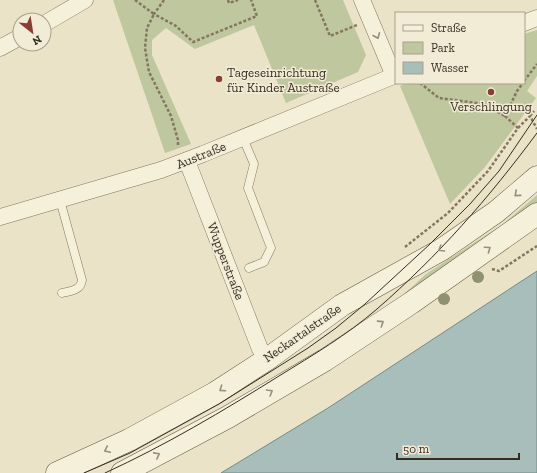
<svg xmlns="http://www.w3.org/2000/svg" width="537" height="473" viewBox="0 0 537 473" font-family="'Zilla Slab',serif">
  <rect width="100%" height="100%" fill="#eae3c8"/>
  <path fill="#bec79d" d="M113,0H343L366,55L358,72L286,103L254,25L195,49L166,28L152,40V55L191,144L165,153Z
    M537,30V76L527,91L536,98L485,167L450,204L400,86L406,83H524V34Z
    M537,195V203L508,228L396,302L426,274L503,224Z"/>
  <path fill="#a8beba" stroke="#708c87" d="M537,271V473H221L328,408Z"/>
  <g fill="none" stroke-linecap="round" stroke-linejoin="round">
    <defs>
      <path id="service" d="M243,138L254,164L248,188L271,248L264,262L249,268
        M60,200L82,280C81,290 71,291 62,293"/>
      <path id="minor" d="M362,0L394,76
        M524,23L537,18
        M44,24L85,0
        M0,48L20,37
        M187,161L260,349L266,360
        M0,217L161,170L203,154L396,75"/>
      <path id="secondary" d="M57,473L129,440L215,393L266,360L342,305L441,250L496,212L537,177
        M122,473L228,417L325,360L411,303L537,214"/>
    </defs>
    <use href="#service" stroke="#84765f" stroke-width="9"/>
    <use href="#minor" stroke="#84765f" stroke-width="17"/>
    <use href="#secondary" stroke="#665742" stroke-width="23"/>
    <path stroke="#84765f" stroke-width="2.5" stroke-dasharray="3 2" stroke-linecap="butt" d="M135,0L154,14L147,28L145,48L149,72L171,116L178,140V146
      M164,0L154,14L176,26L193,42L257,16L251,0
      M228,0L229,3L238,0
      M315,0L330,36L357,25
      M524,81L537,64
      M420,83L439,98L484,104L505,116
      M530,116L534,111
      M518,128L530,116L537,129
      M405,247L448,213L488,171L518,128L505,116L517,91L523,83
      M492,269L499,271L537,246"/>
    <use href="#service" stroke="#f5f0da" stroke-width="8"/>
    <use href="#minor" stroke="#f5f0da" stroke-width="16"/>
    <use href="#secondary" stroke="#f5f0da" stroke-width="22"/>
    <path stroke="#362d21" stroke-width="1" d="M84,473L130,453L219,404L308,348L336,328L365,304L430,244L470,204L499,171L537,115
      M105,473C166,445 223,411 279,376C313,355 347,335 377,309C439,255 488,199 537,133"/>
  </g>
  <g fill="#8e9271">
    <circle cx="478" cy="277" r="6"/>
    <circle cx="444" cy="299" r="6"/>
  </g>
  <defs><path id="oneway-chevron" d="M-2-3.5L2.5 0L-2 3.5" fill="none" stroke-width="1.6" stroke-linecap="round" stroke-linejoin="round"/></defs>
  <g stroke="#968e7e">
    <use href="#oneway-chevron" transform="translate(377 36) rotate(67)"/>
    <use href="#oneway-chevron" transform="translate(517 194) rotate(139)"/>
    <use href="#oneway-chevron" transform="translate(441 249) rotate(149)"/>
    <use href="#oneway-chevron" transform="translate(488 249) rotate(-35)"/>
    <use href="#oneway-chevron" transform="translate(381 323) rotate(-33)"/>
    <use href="#oneway-chevron" transform="translate(222 389) rotate(146)"/>
    <use href="#oneway-chevron" transform="translate(270 392) rotate(-31)"/>
    <use href="#oneway-chevron" transform="translate(107 450) rotate(155)"/>
    <use href="#oneway-chevron" transform="translate(157 455) rotate(-28)"/>
  </g>
  <g fill="#8d3c35" stroke="#f2ecd6" stroke-width="1.5">
    <circle cx="219" cy="79" r="4"/>
    <circle cx="491" cy="92" r="4"/>
  </g>
  <g text-anchor="middle" dominant-baseline="central" stroke-width="3" stroke-linejoin="round" paint-order="stroke">
    <g font-size="13" fill="#362d21" stroke="#f2ecd6" text-anchor="start">
      <text x="227" y="72">Tageseinrichtung<tspan x="227" dy="15">für Kinder Austraße</tspan></text>
      <text x="491" y="106" text-anchor="middle">Verschlingung</text>
    </g>
    <g font-size="13" fill="#362d21" stroke="#f2ecd6">
      <text transform="translate(201 155) rotate(-22)">Austraße</text>
      <text transform="translate(226 261) rotate(69)">Wupperstraße</text>
      <text transform="translate(302 333) rotate(-35)">Neckartalstraße</text>
    </g>
  </g>
  <rect x="395" y="12" width="130" height="72" fill="#f2ecd6" stroke="#a7a08e"/>
  <rect x="403" y="25" width="20" height="6" fill="#f5f0da" stroke="#a7a08e"/>
  <text x="431" y="32" font-size="12" fill="#362d21">Straße</text>
  <rect x="403" y="42" width="20" height="12" fill="#bec79d" stroke="#a7a08e"/>
  <text x="431" y="52" font-size="12" fill="#362d21">Park</text>
  <rect x="403" y="62" width="20" height="12" fill="#a8beba" stroke="#a7a08e"/>
  <text x="431" y="72" font-size="12" fill="#362d21">Wasser</text>
  <g transform="translate(32 32) rotate(150)"><circle r="19" fill="#f2ecd6" stroke="#a7a08e"/>
  <path d="M0-3L7 15L0 10L-7 15Z" fill="#8d3c35"/>
  <text y="-6" font-size="11" font-weight="bold" text-anchor="middle" fill="#362d21">N</text>
  </g>
  <path d="M397 453v6h122v-6" fill="none" stroke="#362d21" stroke-width="2"/>
  <text x="403" y="453" font-size="12" fill="#362d21" stroke="#f2ecd6" stroke-width="3" paint-order="stroke">50 m</text>
</svg>
